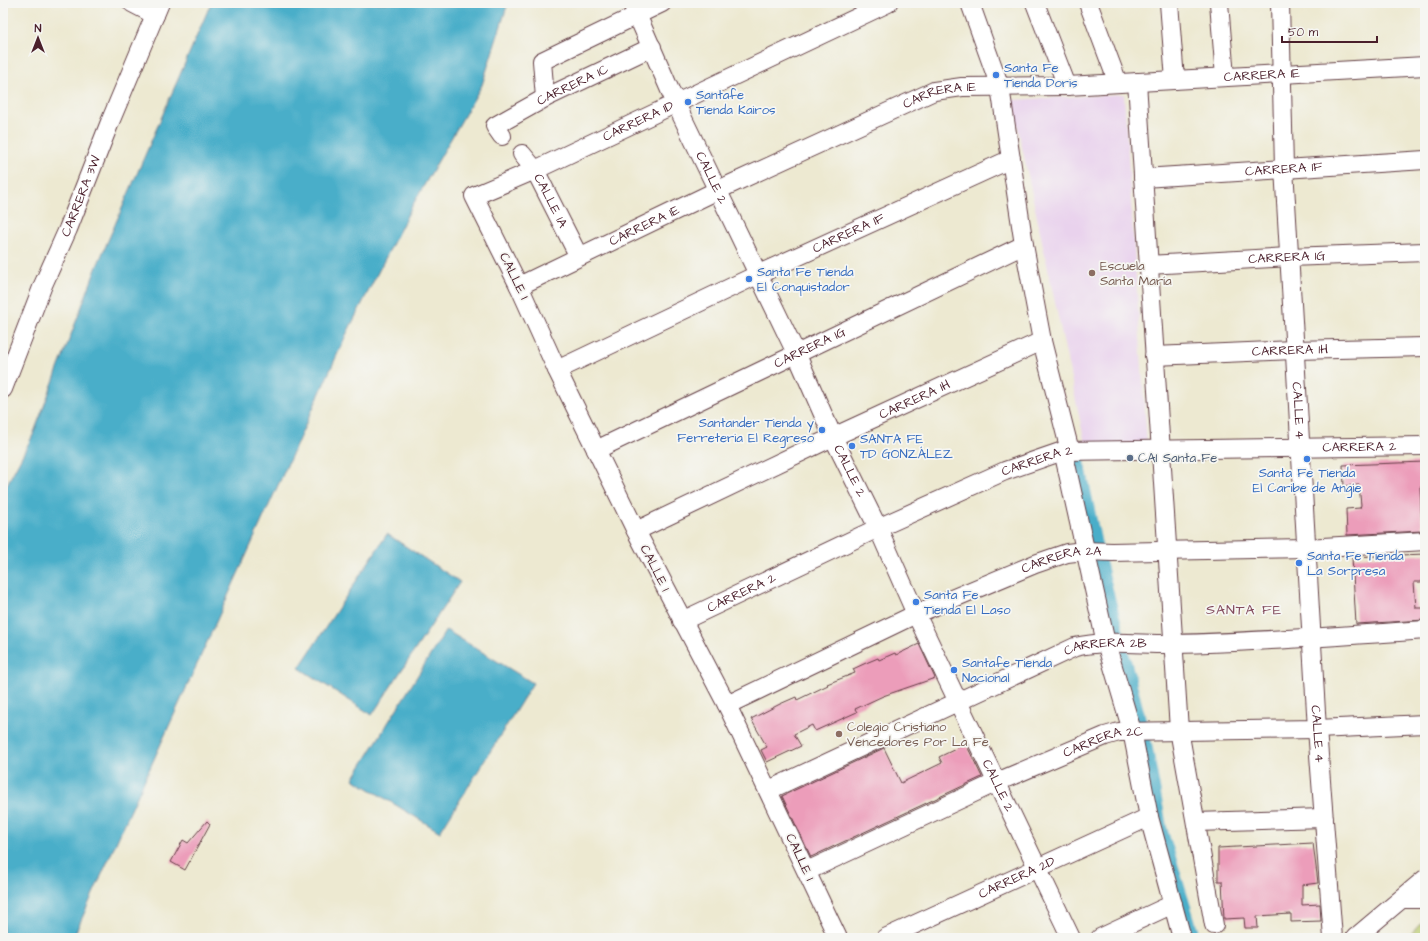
<svg xmlns="http://www.w3.org/2000/svg" width="1428" height="941" viewBox="0 0 1428 941" font-family="'Architects Daughter',sans-serif">
  <rect width="100%" height="100%" fill="#f6f6f2"/>
  <filter id="ink" filterUnits="userSpaceOnUse"><feTurbulence type="fractalNoise" baseFrequency=".025" numOctaves="2"/><feDisplacementMap in="SourceGraphic" scale="8" xChannelSelector="R" yChannelSelector="G"/><feConvolveMatrix kernelMatrix="1 2 1 2 8 2 1 2 1" color-interpolation-filters="sRGB"/></filter>
  <filter id="wash" filterUnits="userSpaceOnUse"><feTurbulence type="fractalNoise" baseFrequency=".012" numOctaves="4" result="noise"/><feDisplacementMap in="SourceGraphic" scale="16" xChannelSelector="R" yChannelSelector="G"/><feGaussianBlur stdDeviation="0.9" result="paint"/><feColorMatrix in="noise" values="0 0 0 0 0 0 0 0 0 0 0 0 0 0 0 0 0 1.4 0 .05"/><feComposite in="paint" operator="in"/></filter>
  <g filter="url(#wash)">
    <rect width="100%" height="100%" fill="#ede9d1"/>
    <path fill="#e9d2ed" d="M1124,94L1147,445L1086,448L1012,100Z"/>
    <path fill="#b9cb6e" stroke="#82754c" d="M1425,919V938H1407Z"/>
    <path fill="#4aaec9" stroke="#4a667a" d="M211,3H508L482,85L411,208L347,333L73,938H3V492L33,435L97,266Z
      M387,534L460,582L372,715L299,668Z
      M446,630L533,683L440,832L353,779Z"/>
    <g fill="none" stroke-linecap="round" stroke-linejoin="round">
      <path stroke="#4aaec9" stroke-width="13" d="M1077,454L1097,552L1145,741L1161,830L1194,938"/>
    </g>
    <g id="blocks">
      <path fill="#ec9dba" d="M1425,462V487H1420L1422,531L1347,535L1346,509L1360,508L1361,505L1359,485L1344,486L1343,465Z
        M1425,554V580H1422V582H1414L1416,608H1425V620L1356,624L1352,557Z
        M919,644L935,678L883,696L855,709L857,712L815,731L812,725L794,734L801,746L767,762L761,750L767,747L751,719L780,704L796,697L797,700L828,685L827,684L855,673L853,669L866,663L878,658L879,660L895,653L896,655Z
        M966,744L982,777L811,857L782,796L884,748L901,783L942,763L939,757Z
        M207,821L210,824L185,870L171,862L183,840L188,843Z
        M1313,843L1318,883L1302,885V905L1320,904L1321,921L1291,922V914L1257,916L1258,928H1245L1244,918L1224,919L1222,881H1218V848Z"/>
    </g>
  </g>
  <g filter="url(#ink)">
    <use href="#blocks" fill-opacity="0" stroke="#623d44" stroke-width="1"/>
    <g fill="none" stroke-linecap="round" stroke-linejoin="round">
      <defs>
        <g id="minor">
          <path d="M132,3L155,15"/>
          <path id="s1" d="M632,3L676,104L797,355L833,437L878,528L916,614L1071,938"/>
          <path d="M970,3L1000,87L1024,245L1042,341L1070,451"/>
          <path d="M1035,3L1067,86"/>
          <path d="M1088,3L1118,83"/>
          <path d="M1169,3L1175,80"/>
          <path d="M1219,3L1225,77"/>
          <path id="s2" d="M1280,3L1284,168L1317,729L1333,938"/>
          <path d="M1137,82L1179,730L1214,925"/>
          <path d="M545,98L542,61L662,3"/>
          <path id="s3" d="M502,136L495,126L545,98L652,47"/>
          <path id="s4" d="M522,154L535,170L575,249"/>
          <path id="s5" d="M1143,178L1425,160"/>
          <path id="s6" d="M1148,265L1289,257L1425,252"/>
          <path id="s7" d="M519,286L718,190L934,91L962,87L1067,86L1425,66"/>
          <path id="s8" d="M1154,356L1294,350L1425,347"/>
          <path id="s9" d="M557,370L757,275L1011,159"/>
          <path id="s10" d="M3,389L43,285L68,229L110,122L160,3"/>
          <path id="s11" d="M596,450L1024,245"/>
          <path d="M1063,451L1106,643L1132,731L1149,817L1182,938"/>
          <path id="s12" d="M636,531L833,437L1042,341"/>
          <path id="s13" d="M682,621L878,528L1005,471L1063,451L1425,446"/>
          <path id="s14" d="M727,705L916,614L1035,564L1067,553L1084,551L1112,552L1306,548L1425,541"/>
          <path id="s15" d="M769,790L1075,647C1108,639 1142,645 1175,644C1259,642 1342,636 1425,630"/>
          <path d="M1196,822L1324,818"/>
          <path id="s16" d="M807,871L997,782L1105,736L1119,732L1317,729L1425,724"/>
          <path d="M1402,899H1425"/>
          <path id="s17" d="M838,938L727,705L636,531L557,370L519,286L474,196L535,170L888,3"/>
          <path id="s18" d="M885,938L1149,817"/>
          <path d="M1100,938L1173,904"/>
          <path d="M1355,938L1425,879"/>
        </g>
      </defs>
      <use href="#minor" stroke="#623d44" stroke-width="20"/>
      <use href="#minor" stroke="#fff" stroke-width="18"/>
    </g>
  </g>
  <g fill="#3f7fe0" stroke="#f6f6f2" stroke-width="1.5">
    <circle cx="996" cy="75" r="4"/>
    <circle cx="688" cy="102" r="4"/>
    <circle cx="749" cy="279" r="4"/>
    <circle cx="822" cy="430" r="4"/>
    <circle cx="852" cy="446" r="4"/>
    <circle cx="1307" cy="459" r="4"/>
    <circle cx="1299" cy="563" r="4"/>
    <circle cx="916" cy="602" r="4"/>
    <circle cx="954" cy="670" r="4"/>
  </g>
  <g fill="#8d6e63" stroke="#f6f6f2" stroke-width="1.5">
    <circle cx="1092" cy="273" r="4"/>
    <circle cx="839" cy="734" r="4"/>
  </g>
  <circle fill="#5c6f8a" stroke="#f6f6f2" stroke-width="1.5" cx="1130" cy="458" r="4"/>
  <g text-anchor="middle" dominant-baseline="central" stroke-width="3.5" stroke-linejoin="round" paint-order="stroke">
    <g font-size="13" fill="#366cbe" stroke="#f6f6f2" text-anchor="start">
      <text x="1004" y="68">Santa Fe<tspan x="1004" dy="15">Tienda Doris</tspan></text>
      <text x="696" y="95">Santafe<tspan x="696" dy="15">Tienda Kairos</tspan></text>
      <text x="757" y="272">Santa Fe Tienda<tspan x="757" dy="15">El Conquistador</tspan></text>
      <text x="814" y="423" text-anchor="end">Santander Tienda y<tspan x="814" dy="15">Ferreteria El Regreso</tspan></text>
      <text x="860" y="439">SANTA FE<tspan x="860" dy="15">TD GONZÁLEZ</tspan></text>
      <text x="1307" y="473" text-anchor="middle">Santa Fe Tienda<tspan x="1307" dy="15">El Caribe de Angie</tspan></text>
      <text x="1307" y="556">Santa Fe Tienda<tspan x="1307" dy="15">La Sorpresa</tspan></text>
      <text x="924" y="595">Santa Fe<tspan x="924" dy="15">Tienda El Laso</tspan></text>
      <text x="962" y="663">Santafe Tienda<tspan x="962" dy="15">Nacional</tspan></text>
    </g>
    <g font-size="13" fill="#4a1f2b" stroke="#f6f6f2">
      <text stroke="none"><textPath href="#s7" startOffset="787">CARRERA 1E</textPath></text>
      <text stroke="none"><textPath href="#s3" startOffset="100">CARRERA 1C</textPath></text>
      <text stroke="none"><textPath href="#s7" startOffset="463">CARRERA 1E</textPath></text>
      <text stroke="none"><textPath href="#s17" startOffset="1007">CARRERA 1D</textPath></text>
      <text stroke="none"><textPath href="#s5" startOffset="141">CARRERA 1F</textPath></text>
      <text stroke="none"><textPath href="#s1" startOffset="192">CALLE 2</textPath></text>
      <text stroke="none"><textPath href="#s10" startOffset="208">CARRERA 3W</textPath></text>
      <text stroke="none"><textPath href="#s4" startOffset="55">CALLE 1A</textPath></text>
      <text stroke="none"><textPath href="#s7" startOffset="139">CARRERA 1E</textPath></text>
      <text stroke="none"><textPath href="#s9" startOffset="322">CARRERA 1F</textPath></text>
      <text stroke="none"><textPath href="#s6" startOffset="139">CARRERA 1G</textPath></text>
      <text transform="translate(514 276) rotate(64)">CALLE 1</text>
      <text stroke="none"><textPath href="#s11" startOffset="237">CARRERA 1G</textPath></text>
      <text stroke="none"><textPath href="#s8" startOffset="136">CARRERA 1H</textPath></text>
      <text stroke="none"><textPath href="#s12" startOffset="308">CARRERA 1H</textPath></text>
      <text stroke="none"><textPath href="#s2" startOffset="408">CALLE 4</textPath></text>
      <text stroke="none"><textPath href="#s13" startOffset="714">CARRERA 2</textPath></text>
      <text stroke="none"><textPath href="#s13" startOffset="390">CARRERA 2</textPath></text>
      <text stroke="none"><textPath href="#s1" startOffset="516">CALLE 2</textPath></text>
      <text stroke="none"><textPath href="#s14" startOffset="366">CARRERA 2A</textPath></text>
      <text transform="translate(655 568) rotate(63)">CALLE 1</text>
      <text stroke="none"><textPath href="#s13" startOffset="66">CARRERA 2</textPath></text>
      <text stroke="none"><textPath href="#s15" startOffset="368">CARRERA 2B</textPath></text>
      <text stroke="none"><textPath href="#s2" startOffset="732">CALLE 4</textPath></text>
      <text stroke="none"><textPath href="#s16" startOffset="324">CARRERA 2C</textPath></text>
      <text stroke="none"><textPath href="#s1" startOffset="864">CALLE 2</textPath></text>
      <text transform="translate(800 857) rotate(65)">CALLE 1</text>
      <text stroke="none"><textPath href="#s18" startOffset="145">CARRERA 2D</textPath></text>
    </g>
    <g font-size="13" fill="#785e54" stroke="#f6f6f2" text-anchor="start">
      <text x="1100" y="266">Escuela<tspan x="1100" dy="15">Santa María</tspan></text>
      <text x="847" y="727">Colegio Cristiano<tspan x="847" dy="15">Vencedores Por La Fe</tspan></text>
    </g>
    <g font-size="13" fill="#4e5e75" stroke="#f6f6f2" text-anchor="start">
      <text x="1138" y="458">CAI Santa Fe</text>
    </g>
    <g font-size="14" letter-spacing="1" fill="#834b5d" stroke="#f6f6f2">
      <text x="1244" y="610">SANTA FE</text>
    </g>
  </g>
  <rect width="1428" height="941" fill="none" stroke="#f6f6f2" stroke-width="16"/>
  <g transform="translate(38 38)" stroke="#f6f6f2" stroke-width="3" paint-order="stroke">
  <path d="M0-3L7 15L0 10L-7 15Z" fill="#4a1f2b"/>
  <text y="-6" font-size="11" font-weight="bold" text-anchor="middle" fill="#4a1f2b">N</text>
  </g>
  <path d="M1282 36v6h95v-6" fill="none" stroke="#4a1f2b" stroke-width="2"/>
  <text x="1288" y="36" font-size="12" fill="#4a1f2b" stroke="#f6f6f2" stroke-width="3" paint-order="stroke">50 m</text>
</svg>
